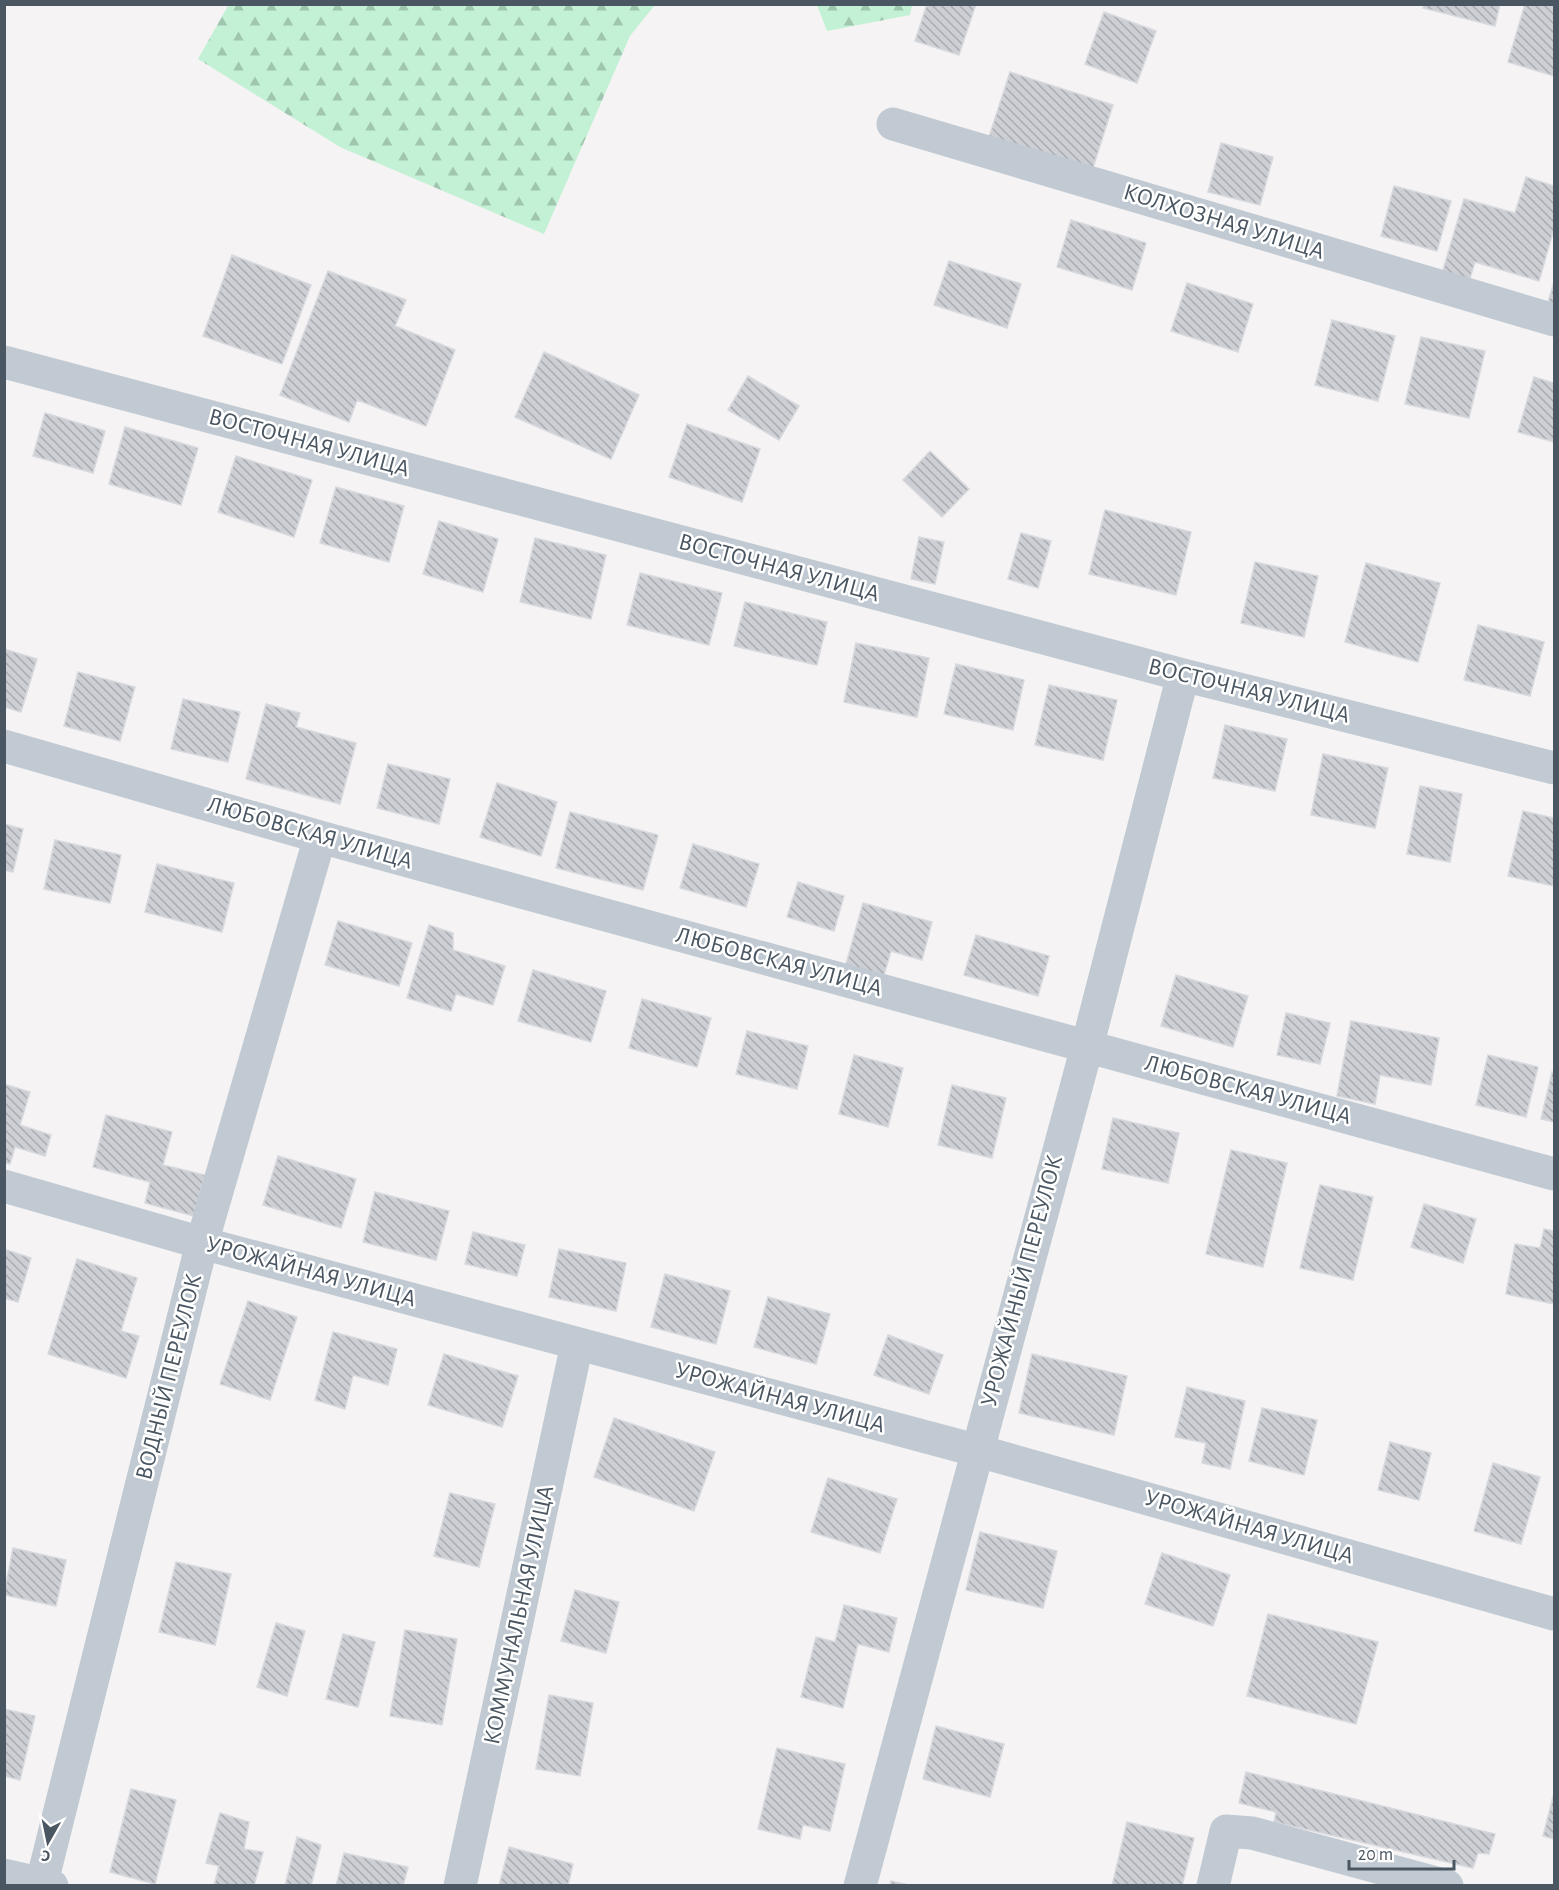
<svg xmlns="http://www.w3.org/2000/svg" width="1559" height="1890" viewBox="0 0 1559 1890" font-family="'Alegreya Sans',sans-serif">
  <defs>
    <pattern id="forest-firs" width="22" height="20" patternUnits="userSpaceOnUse" patternTransform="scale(1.5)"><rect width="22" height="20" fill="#c3f1d5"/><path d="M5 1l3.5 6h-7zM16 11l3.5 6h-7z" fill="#a0c6b0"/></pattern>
    <pattern id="building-back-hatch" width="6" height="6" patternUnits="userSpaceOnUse" patternTransform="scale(1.5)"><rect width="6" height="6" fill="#cdcfd5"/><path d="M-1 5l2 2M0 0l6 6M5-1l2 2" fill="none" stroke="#a8abb0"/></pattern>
  </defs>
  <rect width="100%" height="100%" fill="#f5f3f3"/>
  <path fill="url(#forest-firs)" d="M229,4H655V5L630,36L544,234L340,147L198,59Z
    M817,5V4L912,5L910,15L827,31Z"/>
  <path fill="url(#building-back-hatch)" stroke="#d7d9de" stroke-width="1.5" d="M927,4H976L959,55L915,41Z
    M1424,4H1500L1495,26L1423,8Z
    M1525,4H1554V76L1508,62Z
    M1104,12L1156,31L1137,83L1085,64Z
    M1010,72L1113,105L1091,174L988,140Z
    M1221,143L1273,157L1260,205L1208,192Z
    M1526,177L1554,186V229L1539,281L1475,262L1467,288L1440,280L1464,199L1515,213Z
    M1394,186L1451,201L1437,251L1381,236Z
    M1071,220L1146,243L1132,290L1057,267Z
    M232,255L311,285L282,364L203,336Z
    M949,261L1021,284L1007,328L934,305Z
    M328,271L406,300L395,326L455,350L426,426L357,400L349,422L280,395Z
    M1554,282V304L1548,302Z
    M1187,283L1253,304L1238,352L1171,331Z
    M1332,320L1395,336L1378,401L1315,385Z
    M1421,337L1485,351L1469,418L1405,404Z
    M544,352L639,395L611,459L515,417Z
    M748,376L799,406L779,440L728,410Z
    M1534,377L1554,383V442L1518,432Z
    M45,413L105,431L93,473L33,456Z
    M687,424L760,449L742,502L669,477Z
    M125,427L198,448L181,505L109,484Z
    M930,451L969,489L942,517L903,480Z
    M236,456L312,480L294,537L218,512Z
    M336,487L404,506L389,562L320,543Z
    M1105,510L1191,532L1176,595L1089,574Z
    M439,521L498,539L483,592L423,574Z
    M1021,533L1051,541L1038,588L1008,579Z
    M919,537L944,542L935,584L911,579Z
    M535,538L606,555L591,619L520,602Z
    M1255,562L1318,576L1304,637L1241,623Z
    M1366,563L1440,583L1418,662L1345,642Z
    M640,573L722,593L709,645L627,625Z
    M745,602L827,622L817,665L734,646Z
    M1478,625L1544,642L1530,696L1464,680Z
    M856,643L929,658L917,717L844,702Z
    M4,649L37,659L21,712L4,707Z
    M956,664L1024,680L1013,730L944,714Z
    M78,672L135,687L120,741L64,726Z
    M1049,685L1117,700L1103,760L1035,745Z
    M183,699L240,712L228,762L171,749Z
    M266,704L300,713L296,727L356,743L340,804L246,779Z
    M1225,725L1287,739L1275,791L1213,778Z
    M1323,754L1388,768L1375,828L1311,815Z
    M388,764L450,779L439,824L377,808Z
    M497,783L557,802L541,856L480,837Z
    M1420,786L1462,794L1450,862L1407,854Z
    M1523,811L1554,818V886L1508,876Z
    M570,812L658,835L643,890L556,868Z
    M4,824L23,829L13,872L4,870Z
    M55,840L121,855L110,903L44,889Z
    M693,844L759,864L746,907L680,888Z
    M157,864L234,883L222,932L145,912Z
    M798,882L844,896L834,931L787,917Z
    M863,903L932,922L922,960L891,951L882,982L844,971Z
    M338,921L412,943L399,986L325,965Z
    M429,925L453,933V950L505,966L493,1005L456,994L451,1011L407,998Z
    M976,935L1049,956L1038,996L964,975Z
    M533,970L606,991L591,1042L518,1021Z
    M1176,975L1248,996L1233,1047L1161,1026Z
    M642,999L711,1018L697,1067L629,1048Z
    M1286,1013L1330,1023L1320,1064L1277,1055Z
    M1351,1021L1439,1038L1431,1085L1380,1075L1375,1104L1337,1096Z
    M747,1031L808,1046L797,1089L736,1074Z
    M854,1055L903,1068L888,1127L839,1114Z
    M1488,1055L1538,1067L1526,1117L1476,1105Z
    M1552,1072L1554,1073V1122L1541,1119Z
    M4,1084L30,1092L20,1125L51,1135L45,1156L15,1147L10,1164L4,1163Z
    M952,1085L1006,1098L992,1158L938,1145Z
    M106,1115L172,1132L163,1165L205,1175L194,1216L145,1203L150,1182L93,1167Z
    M1113,1118L1179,1133L1168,1183L1102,1169Z
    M1231,1150L1287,1163L1263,1267L1206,1254Z
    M278,1156L356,1179L341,1228L263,1205Z
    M1320,1185L1373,1197L1353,1280L1300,1268Z
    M375,1192L449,1211L436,1260L363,1242Z
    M1424,1204L1476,1219L1463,1263L1411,1247Z
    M1544,1229L1554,1231V1304L1506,1294L1515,1244L1540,1248Z
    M473,1232L525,1245L517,1276L465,1264Z
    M4,1249L31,1258L18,1302L4,1298Z
    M559,1249L626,1263L616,1311L549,1297Z
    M77,1259L137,1278L121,1331L139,1336L126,1378L48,1354Z
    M665,1274L730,1291L716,1344L651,1327Z
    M768,1297L830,1314L816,1364L754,1347Z
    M248,1301L297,1317L270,1400L220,1384Z
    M333,1332L397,1349L388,1385L353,1375L345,1409L315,1400Z
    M888,1335L943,1355L929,1394L874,1375Z
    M444,1354L518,1376L502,1427L428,1405Z
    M1032,1354L1127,1376L1114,1435L1019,1413Z
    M1187,1387L1245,1401L1230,1469L1202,1463L1206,1443L1175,1437Z
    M1262,1408L1317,1420L1304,1475L1249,1461Z
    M614,1418L715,1452L694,1511L594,1477Z
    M1390,1442L1431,1453L1419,1500L1378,1490Z
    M1493,1463L1540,1477L1521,1544L1474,1531Z
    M828,1478L897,1499L880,1553L811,1532Z
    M450,1493L495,1504L479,1567L434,1556Z
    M980,1532L1057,1551L1043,1608L966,1590Z
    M13,1548L66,1560L56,1606L4,1595Z
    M1162,1553L1230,1575L1213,1626L1145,1604Z
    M176,1562L231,1574L215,1645L159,1632Z
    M575,1590L619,1602L606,1653L561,1641Z
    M844,1605L897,1618L889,1652L858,1644L843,1708L801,1697L816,1637L835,1642Z
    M1268,1614L1378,1642L1356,1724L1247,1696Z
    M276,1623L305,1631L287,1696L257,1687Z
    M405,1630L457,1639L442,1725L390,1716Z
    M343,1634L375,1642L358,1707L326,1699Z
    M549,1695L593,1703L580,1776L536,1769Z
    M4,1709L35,1716L20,1780L4,1776Z
    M936,1726L1004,1744L990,1797L923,1779Z
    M777,1748L845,1764L830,1831L803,1825L800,1839L758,1829Z
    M1246,1772L1495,1834L1489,1854L1478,1853L1473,1868L1274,1822L1276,1812L1239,1803Z
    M131,1789L176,1800L155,1884L110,1872Z
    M1554,1793V1839L1543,1836Z
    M220,1813L249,1822L244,1849L263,1852L254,1886H214L219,1866L206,1863Z
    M1127,1822L1194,1838L1182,1886H1112Z
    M297,1837L321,1845L311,1886H285Z
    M509,1847L573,1864L568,1886H499Z
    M344,1853L408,1867L403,1886H336Z
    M891,1881L913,1886H890Z"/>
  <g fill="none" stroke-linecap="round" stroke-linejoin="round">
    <path stroke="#c1cad2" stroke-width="33" d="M893,124L1554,320
      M4,362L1183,675L1554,768
      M4,746L320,837L1554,1174
      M4,1186L202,1243L975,1450L1554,1614
      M4,1875L52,1886
      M41,1886L202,1243L320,837
      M460,1886L577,1344
      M860,1886L1087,1047L1183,675
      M1213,1886L1226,1831L1252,1833L1447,1886"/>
  </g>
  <g text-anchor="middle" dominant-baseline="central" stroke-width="5" stroke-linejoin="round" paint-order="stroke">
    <g font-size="24" fill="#4a5661" stroke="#fff">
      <text transform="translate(1224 222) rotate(17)">КОЛХОЗНАЯ УЛИЦА</text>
      <text transform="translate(309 443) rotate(15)">ВОСТОЧНАЯ УЛИЦА</text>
      <text transform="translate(779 568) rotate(15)">ВОСТОЧНАЯ УЛИЦА</text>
      <text transform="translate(1249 691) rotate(14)">ВОСТОЧНАЯ УЛИЦА</text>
      <text transform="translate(310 833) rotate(16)">ЛЮБОВСКАЯ УЛИЦА</text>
      <text transform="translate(779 962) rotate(15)">ЛЮБОВСКАЯ УЛИЦА</text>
      <text transform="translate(1248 1090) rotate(15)">ЛЮБОВСКАЯ УЛИЦА</text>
      <text transform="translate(311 1272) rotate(15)">УРОЖАЙНАЯ УЛИЦА</text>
      <text transform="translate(1022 1281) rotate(-75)">УРОЖАЙНЫЙ ПЕРЕУЛОК</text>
      <text transform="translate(169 1377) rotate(-76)">ВОДНЫЙ ПЕРЕУЛОК</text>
      <text transform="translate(780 1398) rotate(15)">УРОЖАЙНАЯ УЛИЦА</text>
      <text transform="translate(1249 1527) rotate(16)">УРОЖАЙНАЯ УЛИЦА</text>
      <text transform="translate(519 1615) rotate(-78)">КОММУНАЛЬНАЯ УЛИЦА</text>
    </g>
  </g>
  <rect width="1559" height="1890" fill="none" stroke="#4a5661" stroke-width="12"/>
  <g transform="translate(48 1842) rotate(189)" stroke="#ffffff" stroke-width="4.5" paint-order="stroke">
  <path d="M0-4.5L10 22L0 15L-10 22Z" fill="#4a5661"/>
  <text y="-9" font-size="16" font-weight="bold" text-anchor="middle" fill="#4a5661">С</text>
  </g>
  <path d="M1349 1860v9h105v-9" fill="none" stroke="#4a5661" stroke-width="3"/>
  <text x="1358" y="1860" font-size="18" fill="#4a5661" stroke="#ffffff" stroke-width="4.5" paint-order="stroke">20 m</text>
</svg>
